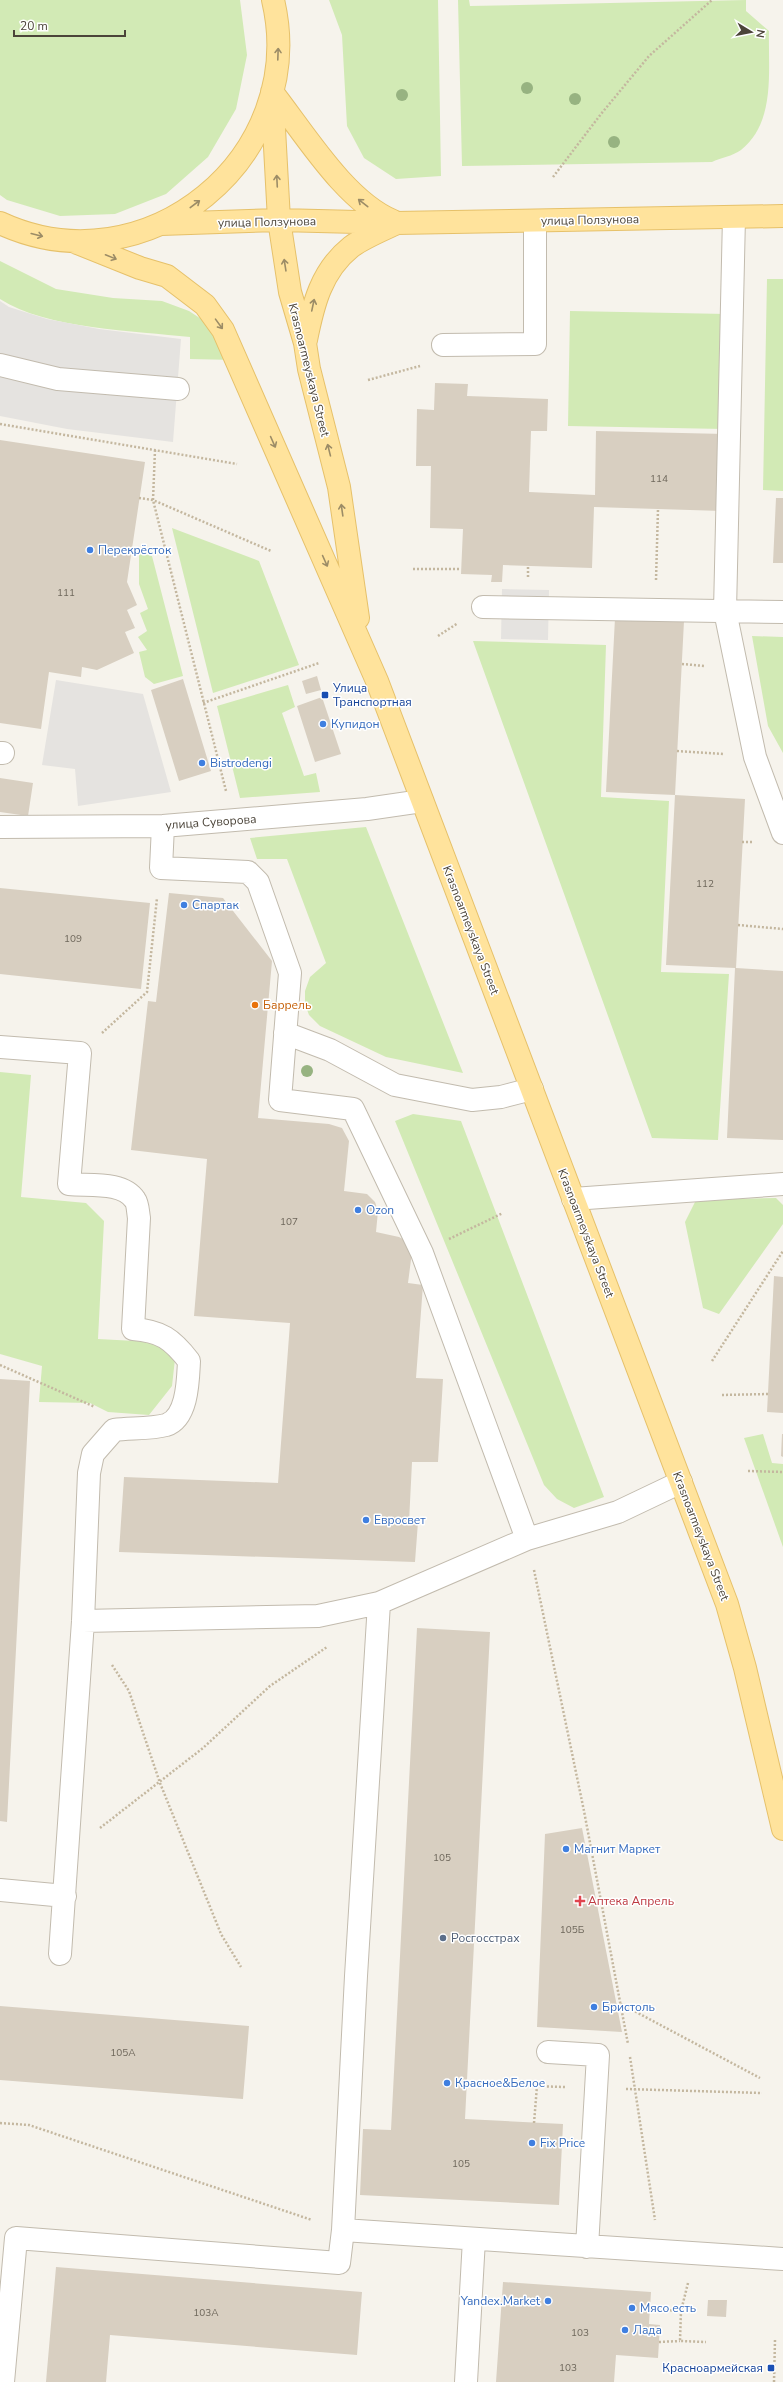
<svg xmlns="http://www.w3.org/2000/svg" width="783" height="2382" viewBox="0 0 783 2382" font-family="'Nunito Sans',sans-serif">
  <rect width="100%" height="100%" fill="#f6f3ec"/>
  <path fill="#d2eab5" d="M0,0H240L247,55L236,109L208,157L166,194L115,214L60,216L7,200L0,195Z
    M329,0H438L441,176L396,179L364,158L347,126L342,35Z
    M458,0H469L470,6L746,0V11L769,31C768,71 776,122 741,150C733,156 720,158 712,162L462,166Z
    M0,261L56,289L113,298L162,301L189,311L215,328L235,360L190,359V337C136,331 46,329 0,299Z
    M767,279H783V491L763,490Z
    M570,311L727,314L724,429L568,426Z
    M172,528L259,561L299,665L213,693Z
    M139,552L152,556L183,676L154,684L145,677L139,652L147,650L138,637L147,631L140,613L148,609L139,584Z
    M752,636L783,637V753L768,726Z
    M473,641L606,645L601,797L669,801L661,972L729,974L718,1140L652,1138Z
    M288,685L295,707L282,713L304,776L316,773L320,792L240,798L217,706Z
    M366,827L463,1073L386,1057L320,1026L309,1015L305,1004V991L310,977L326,963L287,859H257L250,838Z
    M0,1072L31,1075L21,1197L86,1203L104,1221L98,1339L154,1342L175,1359L172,1386L149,1415L108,1412L90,1403L39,1402L42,1366L0,1354Z
    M413,1114L461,1121L604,1497L574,1508L557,1499L544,1485L395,1121Z
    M776,1198L783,1205V1224L719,1314L703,1308L685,1222L696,1200Z
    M763,1434L772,1463L783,1464V1547L744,1438Z"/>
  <path fill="#e5e3e0" d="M0,301L9,307L47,319L99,329L181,339L173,442L67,429L0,416Z
    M502,589L549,590L548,640L501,639Z
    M56,680L143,694L171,792L78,806L75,769L42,765Z"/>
  <path fill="#d8cfc1" d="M435,383L468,384L467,396L548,399L547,431H531L529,492L595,495L596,431L725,434L722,511L594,507L592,568L503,565L502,582H491L492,575L461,574L463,529L430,528L431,466H416L417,409L434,410Z
    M0,440L145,462L127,582L137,605L127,610L135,628L125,632L134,653L97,670L82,667L81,677L49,672L41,729L0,723Z
    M776,498H783V563H773Z
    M615,618L684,621L675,795L745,799L736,968L783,971V1140L727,1138L735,968L666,965L675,795L606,792Z
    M317,676L321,690L306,694L302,681Z
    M183,679L211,771L179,781L151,690Z
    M322,697L341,754L315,762L297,706Z
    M0,778L33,783L28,816L0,812Z
    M0,888L150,903L141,989L0,974Z
    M169,893L223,898L272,961L258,1118L329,1124L342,1128L349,1141L344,1191L367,1194L375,1202L378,1211L376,1232L399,1237L410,1243L412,1252L408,1283L423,1285L416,1378L443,1379L438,1462H412L409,1522H418L415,1562L119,1552L124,1477L278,1483L290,1323L194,1316L207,1159L131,1150L148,1001L156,1002Z
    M774,1276L783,1277V1413L767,1412Z
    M0,1379L30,1381L7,1822L0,1821Z
    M782,1434H783V1457L781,1456Z
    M417,1628L490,1632L465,2119L563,2124L559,2205L360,2195L363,2129L391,2130Z
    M582,1828L622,2032L537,2027L545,1834Z
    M0,2006L249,2026L243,2099L0,2080Z
    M56,2267L362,2292L357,2355L110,2335L106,2382H46Z
    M503,2282L651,2292L649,2324L660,2325L658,2358L616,2355L614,2382H496Z
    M708,2300H727L726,2317L707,2316Z"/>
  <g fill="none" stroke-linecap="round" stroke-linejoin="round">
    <defs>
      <path id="minor" d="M734,217L725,611L755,757L783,833
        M443,345L535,344V221
        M0,365L58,379L178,389
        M483,607L783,612
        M0,753H3
        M163,826L161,868L248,872L258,882L290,973L280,1100L353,1109L422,1253L527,1539
        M0,827L163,826L367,809L422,801
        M285,1033L330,1050L395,1085L472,1100L501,1097L532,1089
        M0,1047L80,1053L69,1184C89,1186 123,1181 135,1200C138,1204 138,1213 139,1218L133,1329C161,1331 172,1339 189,1361C188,1379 188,1418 166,1425C151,1429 130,1428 114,1430L93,1454L89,1473L83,1621L60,1954
        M573,1199L783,1184
        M83,1621L318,1616L379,1603L527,1539L618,1512L681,1482
        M0,1890L65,1896
        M548,2052L598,2055L587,2247
        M343,2230L783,2259
        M3,2382L16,2238L339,2263L343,2230L356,1976L379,1603
        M466,2382L474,2239"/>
      <path id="major" d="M272,92L279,220L290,292L305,343L309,369L339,487L358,618
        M272,92C305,134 345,201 393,221
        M0,223C146,291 310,157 273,0
        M161,224L279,220L396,223L783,216
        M75,242L140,268L167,276L205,305L223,330L377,681L727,1604L745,1668L783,1829
        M306,340C313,305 321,271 351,247C363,238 380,231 395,224"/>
    </defs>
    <use href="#minor" stroke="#c2bbae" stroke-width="24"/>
    <use href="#major" stroke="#e6c16a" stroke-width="24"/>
    <path stroke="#c4b79f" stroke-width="2.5" stroke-dasharray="2 2" stroke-linecap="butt" d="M553,177L601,114L649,56L712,0
      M368,380L420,366
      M0,424L237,464
      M155,450L153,500L271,551
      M139,498L153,500L226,791
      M413,569H461
      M528,577V566
      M656,580L658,509
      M438,636L458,623
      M682,664L705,666
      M203,703L319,663
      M677,751L724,754
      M742,842H754
      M738,925L783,929
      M102,1033L147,992L157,898
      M449,1239L503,1213
      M712,1361L783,1251
      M0,1365L95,1407
      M722,1395L768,1394
      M748,1471L783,1472
      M534,1570L584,1811L628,2044
      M112,1665L129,1691L160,1783L221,1934L241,1967
      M100,1828L203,1748L270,1686L327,1647
      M621,2004L760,2078
      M630,2057L655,2220
      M467,2084L565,2087
      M626,2089L762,2093
      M0,2123L29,2125L312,2220
      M534,2123L537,2086
      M688,2283L681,2311L680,2341L706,2342
      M650,2309L681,2311
      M659,2342L680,2341
      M774,2382L775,2340"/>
    <use href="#minor" stroke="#fff" stroke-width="22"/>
    <use href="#major" stroke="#ffe39c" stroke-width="22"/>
  </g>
  <g fill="#97b381">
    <circle cx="527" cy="88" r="6"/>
    <circle cx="402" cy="95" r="6"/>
    <circle cx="575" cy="99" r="6"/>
    <circle cx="614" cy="142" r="6"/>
    <circle cx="307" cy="1071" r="6"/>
  </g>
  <defs><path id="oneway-shaft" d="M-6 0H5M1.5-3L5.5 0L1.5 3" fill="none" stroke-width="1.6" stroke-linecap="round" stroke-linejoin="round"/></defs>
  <g stroke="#9c8c66">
    <use href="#oneway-shaft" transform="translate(278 54) rotate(-88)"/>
    <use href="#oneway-shaft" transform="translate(277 181) rotate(-93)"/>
    <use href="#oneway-shaft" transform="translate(363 203) rotate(-142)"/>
    <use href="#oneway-shaft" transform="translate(195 204) rotate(-37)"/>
    <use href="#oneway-shaft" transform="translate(37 235) rotate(14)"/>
    <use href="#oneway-shaft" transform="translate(111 257) rotate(22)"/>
    <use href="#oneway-shaft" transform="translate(285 265) rotate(-99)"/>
    <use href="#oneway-shaft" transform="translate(313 305) rotate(-78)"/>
    <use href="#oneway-shaft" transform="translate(219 324) rotate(54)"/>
    <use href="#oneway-shaft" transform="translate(273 442) rotate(66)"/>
    <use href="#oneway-shaft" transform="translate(329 450) rotate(-104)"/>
    <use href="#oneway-shaft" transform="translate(342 510) rotate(-98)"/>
    <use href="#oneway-shaft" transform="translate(325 561) rotate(66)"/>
  </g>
  <g fill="#3f7fe0" stroke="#fff" stroke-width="1.5">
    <circle cx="90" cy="550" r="4"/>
    <circle cx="323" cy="724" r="4"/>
    <circle cx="202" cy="763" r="4"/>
    <circle cx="184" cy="905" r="4"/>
    <circle cx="358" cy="1210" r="4"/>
    <circle cx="366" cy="1520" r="4"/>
    <circle cx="566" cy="1849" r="4"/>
    <circle cx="594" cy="2007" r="4"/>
    <circle cx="447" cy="2083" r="4"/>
    <circle cx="532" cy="2143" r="4"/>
    <circle cx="548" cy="2301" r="4"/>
    <circle cx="632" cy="2308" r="4"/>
    <circle cx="625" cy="2330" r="4"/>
  </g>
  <g fill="#1a4fb4" stroke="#fff" stroke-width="1.5">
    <rect x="321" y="691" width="8" height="8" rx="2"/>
    <rect x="767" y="2364" width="8" height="8" rx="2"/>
  </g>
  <circle fill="#e8710a" stroke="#fff" stroke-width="1.5" cx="255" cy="1005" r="4"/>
  <path fill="#e0444e" stroke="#fff" stroke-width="1.5" d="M578 1895h4v4h4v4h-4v4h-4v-4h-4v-4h4z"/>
  <circle fill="#5c6f8a" stroke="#fff" stroke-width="1.5" cx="443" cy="1938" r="4"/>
  <g text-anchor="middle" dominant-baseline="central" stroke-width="3" stroke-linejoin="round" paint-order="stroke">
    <g font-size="10" fill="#6e675b">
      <text x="659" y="479">114</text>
      <text x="66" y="593">111</text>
      <text x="705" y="884">112</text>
      <text x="73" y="939">109</text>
      <text x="289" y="1222">107</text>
      <text x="442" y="1858">105</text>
      <text x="572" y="1930">105Б</text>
      <text x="123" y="2053">105А</text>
      <text x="461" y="2164">105</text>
      <text x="206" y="2313">103А</text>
      <text x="580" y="2333">103</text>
      <text x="568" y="2368">103</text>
    </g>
    <g font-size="12" fill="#4b4439" stroke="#fff">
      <text transform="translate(590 220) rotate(-1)">улица Ползунова</text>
      <text transform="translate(267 222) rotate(-1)">улица Ползунова</text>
      <text transform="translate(309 370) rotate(76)">Krasnoarmeyskaya Street</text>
      <text transform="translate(211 822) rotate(-4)">улица Суворова</text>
      <text transform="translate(471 930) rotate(69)">Krasnoarmeyskaya Street</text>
      <text transform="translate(586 1233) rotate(69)">Krasnoarmeyskaya Street</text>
      <text transform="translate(701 1536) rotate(69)">Krasnoarmeyskaya Street</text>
    </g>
    <g font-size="12" fill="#366cbe" stroke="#fff" text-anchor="start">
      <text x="98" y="550">Перекрёсток</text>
      <text x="331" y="724">Купидон</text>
      <text x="210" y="763">Bistrodengi</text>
      <text x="192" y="905">Спартак</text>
      <text x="366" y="1210">Ozon</text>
      <text x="374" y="1520">Евросвет</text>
      <text x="574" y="1849">Магнит Маркет</text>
      <text x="602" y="2007">Бристоль</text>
      <text x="455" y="2083">Красное&amp;Белое</text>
      <text x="540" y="2143">Fix Price</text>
      <text x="540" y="2301" text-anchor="end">Yandex.Market</text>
      <text x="640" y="2308">Мясо есть</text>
      <text x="633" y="2330">Лада</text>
    </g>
    <g font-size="12" fill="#164399" stroke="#fff" text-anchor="start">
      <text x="333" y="688">Улица<tspan x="333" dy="14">Транспортная</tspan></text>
      <text x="763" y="2368" text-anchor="end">Красноармейская</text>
    </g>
    <g font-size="12" fill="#c56008" stroke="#fff" text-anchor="start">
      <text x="263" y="1005">Баррель</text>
    </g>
    <g font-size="12" fill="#be3a42" stroke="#fff" text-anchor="start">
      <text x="588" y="1901">Аптека Апрель</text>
    </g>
    <g font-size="12" fill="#4e5e75" stroke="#fff" text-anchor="start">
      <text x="451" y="1938">Росгосстрах</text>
    </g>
  </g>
  <g transform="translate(751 32) rotate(100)" stroke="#ffffff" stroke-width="3" paint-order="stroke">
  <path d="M0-3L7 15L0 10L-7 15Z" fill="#4b4439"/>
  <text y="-6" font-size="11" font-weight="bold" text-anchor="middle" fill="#4b4439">N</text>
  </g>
  <path d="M14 30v6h111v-6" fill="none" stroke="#4b4439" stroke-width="2"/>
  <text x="20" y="30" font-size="12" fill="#4b4439" stroke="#ffffff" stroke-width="3" paint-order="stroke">20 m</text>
</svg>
